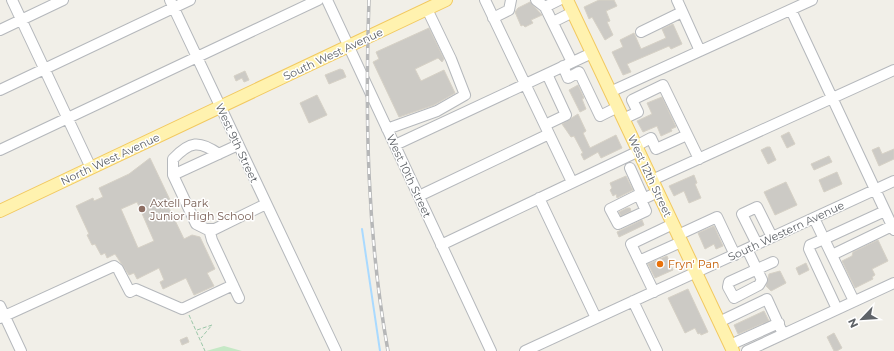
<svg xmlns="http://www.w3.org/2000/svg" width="894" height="351" viewBox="0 0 894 351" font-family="Montserrat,sans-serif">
  <rect width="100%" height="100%" fill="#f1efe8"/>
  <path fill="#c5e8c5" d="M224,346L242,351H206Z"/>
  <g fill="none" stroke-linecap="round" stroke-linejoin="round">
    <path stroke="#aadaff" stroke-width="2" d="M362,229L380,351"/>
  </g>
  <path fill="#cccac5" stroke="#d6d1c6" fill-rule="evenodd" d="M599,0H614L617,6L606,11L610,21L607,22L613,35L605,40L592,17L589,19L584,7Z
    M530,2L542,15L531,20L533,23L525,27L523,25L521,26L515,12L518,8Z
    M673,24L682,44L671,49L669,46L627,64L631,72L623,75L612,52L623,47L620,40L634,33L641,49L666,38L662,29Z
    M429,28L444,59L442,62L438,58L415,69L421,81L444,70L455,93L434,105L399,117L373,62L379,59L376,52Z
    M340,69L343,70L346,77L329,84L325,75Z
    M245,71L249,80L244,82L242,78L236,81L234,76Z
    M578,85L584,98L582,99L586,109L580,112L569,90Z
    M317,95L327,115L309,123L300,103Z
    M662,97L676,127L671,129L672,131L661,136L657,126L643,132L637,121L652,114L647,103Z
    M578,114L586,131L583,133L590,148L616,135L622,148L601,158L598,152L584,160L581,154L583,153L574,136L571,137L562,124Z
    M789,132L795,144L787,148L781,136Z
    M767,147H770L776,160L768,164L761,150Z
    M879,147L882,154L894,149V159L879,166L872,150Z
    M829,156L832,162L814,170L811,164Z
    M150,158L171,202L167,204L184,239L192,235L200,237L215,269L207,273L214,286L194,295L186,278L163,289L160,282L164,280L159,268L137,279L134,273L129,275L115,254L107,258L105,253L101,255L95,244L92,245L87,235L89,234L76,206L93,198L94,201L103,197L99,188L129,174ZM137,202L154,241L138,248L121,209Z
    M837,172L842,184L824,192L819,180Z
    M694,175L697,183L695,184L701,198L689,203L684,191L674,196L669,186Z
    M626,176L633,190L617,198L616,194L613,196L610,190L612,188L610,183Z
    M786,182L797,205L775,215L764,192Z
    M627,208H630L631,211L621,216L619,212Z
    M642,220L644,225L619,237L617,232Z
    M714,226L723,246L716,249L714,244L705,249L698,233Z
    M878,240L888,261L872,269L875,275L872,277L873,279L855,288L842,261L852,256L853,252Z
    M667,256L673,270L655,278L648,264Z
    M806,263L809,270L799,275L796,268Z
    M780,271L786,283L771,291L766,286L769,274Z
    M688,289L708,332L701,335L700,333L698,334L695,328L685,333L668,298Z
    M764,311L769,321L738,334L734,325Z
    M834,333L842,348L837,351H834L827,337Z
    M187,337L189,342L182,345L180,340Z"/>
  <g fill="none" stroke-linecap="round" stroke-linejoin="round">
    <defs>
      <path id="minor" d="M12,0L91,168
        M170,0L336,351
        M327,0L491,351
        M485,0L572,182
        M536,0L545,7L559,0
        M677,0L700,51
        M545,7L572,62
        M791,10L894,230
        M493,18L509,10L511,0
        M553,22L573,12
        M0,30L63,0
        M641,32L682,12
        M563,66L568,78L579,72L600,116L618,107
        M0,90L190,0
        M610,92L812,0
        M623,119L638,112L632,100L663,85L699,159
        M545,125L566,115L547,74
        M387,129L437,111L465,95L451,59L427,9
        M395,145L592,53
        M636,146L651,138L656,149L687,135
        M0,150L318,0
        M219,154C199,140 190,141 173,159V175L196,224L206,229H215L266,204
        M630,168L644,199
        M173,175L238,145
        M652,180L894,70
        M419,196L549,134
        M539,198L596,318
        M641,200L646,211L618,224L610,209L638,195L641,200L658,192
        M814,218L824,239L885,211
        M209,229L212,240L239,298
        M678,235L717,217L735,255
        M757,244L742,214L757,207L772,237
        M441,245L639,151
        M747,249L762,280L759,285L734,298L728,287L729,282L773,262
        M832,255L894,225
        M639,261L681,242
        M654,292L631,244L673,224
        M633,301L657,351
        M0,306L21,351
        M837,309L809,249L810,245L824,239L854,301
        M0,318L114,266L118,269L130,292L136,289L182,309L233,285
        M719,322L767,299L783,334
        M730,345L779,323
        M525,351L894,181
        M747,351L894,283"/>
      <path id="major" d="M567,0L733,351
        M0,211L446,0"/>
    </defs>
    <use href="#minor" stroke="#b5b8bc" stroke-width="12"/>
    <use href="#major" stroke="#f2c960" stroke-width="14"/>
    <path stroke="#9cc7a9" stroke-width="1" stroke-dasharray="4 2" stroke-linecap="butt" d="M189,315L205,351
      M197,330L212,325L201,338"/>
    <use href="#minor" stroke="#fff" stroke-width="10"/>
    <use href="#major" stroke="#fff2af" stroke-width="12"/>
    <defs>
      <path id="rail" d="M369,0C365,117 367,235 388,351"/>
    </defs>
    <use href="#rail" stroke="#b6b7b8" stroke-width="3.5"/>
    <use href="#rail" stroke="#fff" stroke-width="2" stroke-dasharray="6" stroke-linecap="butt"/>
  </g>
  <circle fill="#8d6e63" stroke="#fff" stroke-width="1.5" cx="142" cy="209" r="4"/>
  <circle fill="#e8710a" stroke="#fff" stroke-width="1.5" cx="660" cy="264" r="4"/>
  <g text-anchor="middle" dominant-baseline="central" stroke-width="3" stroke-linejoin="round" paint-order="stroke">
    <g font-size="11" fill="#5f6368" stroke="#fff">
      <text transform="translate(333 54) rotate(-25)">South West Avenue</text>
      <text transform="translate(237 143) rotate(65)">West 9th Street</text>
      <text transform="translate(110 159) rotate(-25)">North West Avenue</text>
      <text transform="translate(409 176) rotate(65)">West 10th Street</text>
      <text transform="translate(650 176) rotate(65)">West 12th Street</text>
      <text transform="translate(786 231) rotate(-25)">South Western Avenue</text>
    </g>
    <g font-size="11" fill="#785e54" stroke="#fff" text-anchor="start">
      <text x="150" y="203">Axtell Park<tspan x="150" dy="13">Junior High School</tspan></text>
    </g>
    <g font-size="11" fill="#c56008" stroke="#fff" text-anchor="start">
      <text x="668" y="264">Fryn' Pan</text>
    </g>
  </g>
  <g transform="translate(862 319) rotate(245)" stroke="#ffffff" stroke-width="3" paint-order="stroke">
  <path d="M0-3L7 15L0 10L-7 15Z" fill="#5f6368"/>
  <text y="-6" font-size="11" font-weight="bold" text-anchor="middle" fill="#5f6368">N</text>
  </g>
</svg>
